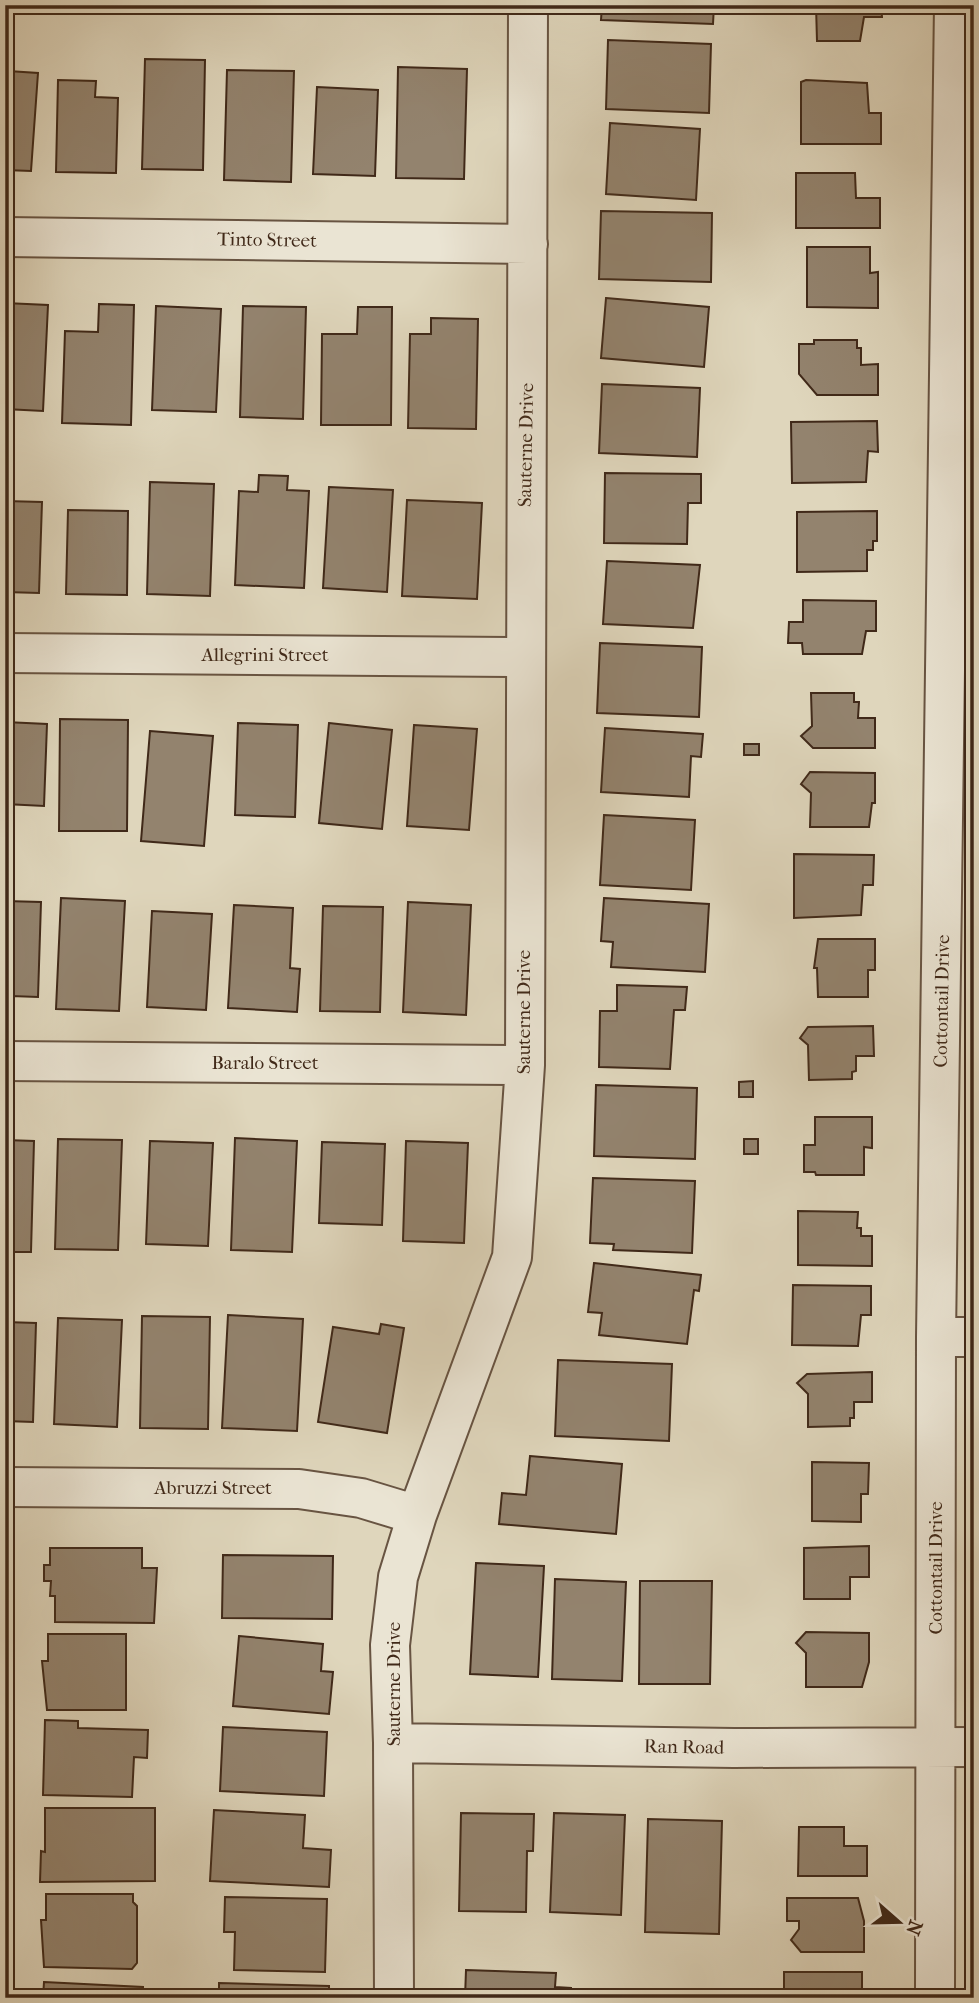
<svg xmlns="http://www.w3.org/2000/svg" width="979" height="2003" viewBox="0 0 979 2003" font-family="'IM FELL French Canon',serif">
  <rect width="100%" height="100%" fill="#dfd6bc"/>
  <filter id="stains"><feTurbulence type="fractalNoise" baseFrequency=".00286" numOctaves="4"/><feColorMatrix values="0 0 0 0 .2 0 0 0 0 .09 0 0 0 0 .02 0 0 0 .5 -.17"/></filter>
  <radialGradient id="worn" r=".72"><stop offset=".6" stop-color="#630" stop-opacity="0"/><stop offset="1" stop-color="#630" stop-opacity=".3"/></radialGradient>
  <path fill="#93836e" stroke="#402919" stroke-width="2" d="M602,5H714L713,24L601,20Z
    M816,5H881L882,17H864L860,41H817Z
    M608,40L711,44L709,113L606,109Z
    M145,59L205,60L203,170L142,169Z
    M398,67L467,69L464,179L396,178Z
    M227,70L294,71L291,182L224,180Z
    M8,71L38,73L31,171L5,170Z
    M58,80L96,81L95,97L118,98L116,173L56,172Z
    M806,80L867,83L869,113H881V144H801V82Z
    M317,87L378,90L375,176L313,174Z
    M610,123L700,129L696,200L606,194Z
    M796,173H855L856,198H880V228H796Z
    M601,211L712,213L711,282L599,279Z
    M807,247H870V273L878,272V308L807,307Z
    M606,298L709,307L704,367L601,358Z
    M5,303L48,305L43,411L5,409Z
    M99,304L134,305L131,425L62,423L65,331L98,332Z
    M156,306L221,309L216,412L152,410Z
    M243,306L306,307L303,419L240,417Z
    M358,307H392L391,425H321L322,334H357Z
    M431,318L478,319L476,429L408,428L410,334H431Z
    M814,340H857V348H861V365L878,364V395H817L799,374V344H814Z
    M602,384L700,388L697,457L599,453Z
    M877,421L878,452L868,451L866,482L792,483L791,422Z
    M605,473L701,474V503H688L687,544L604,543Z
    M259,475L288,476L287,490L309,491L304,588L235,585L239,491L258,492Z
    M150,482L214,484L210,596L147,594Z
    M329,487L393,490L387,592L323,588Z
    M407,500L482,503L477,599L402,596Z
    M5,501L42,502L39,593L5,592Z
    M68,510L128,511L127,595L66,594Z
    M877,511V541H873V550H867V571L797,572V512Z
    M607,561L700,565L693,628L603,624Z
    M803,600L876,601V631H866L862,654H803L802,643H788L789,622H803Z
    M600,643L702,647L699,717L597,713Z
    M811,693H854V702H859L858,718H875V748H813L801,736L812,726Z
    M60,719L128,720L127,831H59Z
    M5,722L47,724L44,806L5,804Z
    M238,723L298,725L295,817L235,815Z
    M329,723L392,730L382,829L319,823Z
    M414,725L477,729L469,830L407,826Z
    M605,728L703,734L701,757L691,756L689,797L601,792Z
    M150,731L213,736L204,846L141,841Z
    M744,744H759V755H744Z
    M810,772L875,773V803H872L869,827H810L811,793L801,784Z
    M604,815L695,820L691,890L600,885Z
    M794,854L874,855L873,885H863L861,915L794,918Z
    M61,898L125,901L119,1011L56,1009Z
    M604,898L709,904L705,972L611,967L613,942L601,941Z
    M5,901L41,902L38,997L11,996V1007H5Z
    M408,902L471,905L466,1015L403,1012Z
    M234,905L293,908L290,968L300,969L297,1012L228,1008Z
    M323,906L383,907L380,1012L320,1011Z
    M152,911L212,914L206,1010L147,1007Z
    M818,939H875V970H868V997H818L817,968H814Z
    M617,985L687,987L685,1010H674L670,1069L599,1067L600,1011H617Z
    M873,1026L874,1056H856V1071L852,1072V1079L809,1080L808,1045L800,1038L808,1027Z
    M753,1081V1097H739V1082Z
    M596,1085L697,1088L695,1159L594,1156Z
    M815,1117H872V1148L864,1147V1175H816L815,1172H804V1145H815Z
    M235,1138L297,1141L292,1252L231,1250Z
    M58,1139L122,1140L118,1250L55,1249Z
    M744,1139H758V1154H744Z
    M5,1140L34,1141L31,1252H5Z
    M150,1141L213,1143L208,1246L146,1244Z
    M406,1141L468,1143L464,1243L403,1241Z
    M322,1142L385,1144L382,1225L319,1223Z
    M593,1178L695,1181L692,1253L613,1250L614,1244L590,1243Z
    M798,1211L858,1212L857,1228H861V1236H872V1266L798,1265Z
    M594,1263L701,1275L699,1291L694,1290L687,1344L599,1335L602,1313L588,1312Z
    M793,1285L871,1286V1315H861L858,1346L792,1345Z
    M228,1315L303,1319L297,1431L222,1428Z
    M142,1316L210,1317L208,1429L140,1428Z
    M58,1318L122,1320L117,1427L54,1424Z
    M5,1322L36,1323L33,1422L5,1421Z
    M381,1324L404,1328L387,1433L318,1422L333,1327L379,1334Z
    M558,1360L672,1364L669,1441L555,1436Z
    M872,1372V1402H854V1418H850V1426L808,1427V1394L797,1383L807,1374Z
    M530,1456L622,1464L616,1534L499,1524L502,1493L526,1495Z
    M812,1462L869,1463L868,1494H861V1522L812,1521Z
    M869,1546V1577H850V1599H804V1548Z
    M50,1548H142V1568H157L154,1623L55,1622V1596H50L51,1581H44V1565H50Z
    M223,1555L333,1556L332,1619L222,1618Z
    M476,1563L544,1566L538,1677L470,1674Z
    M555,1579L626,1582L622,1681L552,1679Z
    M640,1581H712L710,1684H639Z
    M806,1632L869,1633V1662L862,1687H806V1653L796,1643Z
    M48,1634H126V1710H47L42,1661H48Z
    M239,1636L323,1644L321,1671L333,1672L329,1714L233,1706Z
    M45,1720L78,1721V1728L148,1730L147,1758L134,1757L132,1797L43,1795Z
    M223,1727L327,1732L324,1796L220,1791Z
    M45,1808H155V1881L40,1882L41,1851L45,1852Z
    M214,1810L305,1815L303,1848L331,1850L329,1887L210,1881Z
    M461,1813L534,1814L533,1851H527L526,1912L459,1911Z
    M554,1813L625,1815L621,1915L550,1912Z
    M648,1819L722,1821L719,1934L645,1932Z
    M799,1827H844V1846H867V1876H798Z
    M46,1894H133V1902L137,1906V1963L132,1969L44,1967L41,1920H46Z
    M225,1897L327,1899L325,1972L234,1970L235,1932H224Z
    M787,1898H858L864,1921V1952H801L791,1940L799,1929V1921H787Z
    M466,1970L556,1973L555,1987L571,1988V1998H465Z
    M784,1972H862V1998H765L784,1996Z
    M44,1982L143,1987V1998H43Z
    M219,1983L329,1986V1998H219Z"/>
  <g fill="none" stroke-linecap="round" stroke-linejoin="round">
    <defs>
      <path id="minor" d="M5,237L528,244
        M5,653L524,657
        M5,1061L525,1065
        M936,1337H974
        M5,1487L299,1489L361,1498L417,1515
        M393,1743L734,1748L974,1747
        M394,1998L393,1743L390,1645L398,1577L417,1515L512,1257L525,1065L528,5
        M935,1998L936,1337L954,5"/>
    </defs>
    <use href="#minor" stroke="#685442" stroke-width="42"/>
    <use href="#minor" stroke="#eae4d3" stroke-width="38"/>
  </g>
  <g text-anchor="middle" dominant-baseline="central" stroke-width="7" stroke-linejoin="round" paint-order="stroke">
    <g font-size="19" fill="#402919" stroke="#eae4d3">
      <text transform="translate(267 240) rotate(1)">Tinto Street</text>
      <text transform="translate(526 445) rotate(-89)">Sauterne Drive</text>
      <text x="265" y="655">Allegrini Street</text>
      <text transform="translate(942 1001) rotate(-89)">Cottontail Drive</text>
      <text transform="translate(524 1012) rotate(-90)">Sauterne Drive</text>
      <text x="265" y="1063">Baralo Street</text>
      <text x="213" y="1488">Abruzzi Street</text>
      <text transform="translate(936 1568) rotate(-90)">Cottontail Drive</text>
      <text transform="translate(394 1684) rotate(-90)">Sauterne Drive</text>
      <text transform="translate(684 1747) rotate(1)">Ran Road</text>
    </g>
  </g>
  <rect width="979" height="2003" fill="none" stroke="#dfd6bc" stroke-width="28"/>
  <rect x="7" y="7" width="965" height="1989" fill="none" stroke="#402919" stroke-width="3.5"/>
  <rect x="14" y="14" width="951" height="1975" fill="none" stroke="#402919" stroke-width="2"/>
  <g transform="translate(899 1922) rotate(110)" stroke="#eae4d3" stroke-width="5" paint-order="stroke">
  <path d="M0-5L12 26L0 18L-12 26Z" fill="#402919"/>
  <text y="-10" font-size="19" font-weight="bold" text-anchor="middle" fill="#402919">N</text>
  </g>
  <rect width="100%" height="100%" filter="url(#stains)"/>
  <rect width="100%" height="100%" fill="url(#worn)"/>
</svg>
